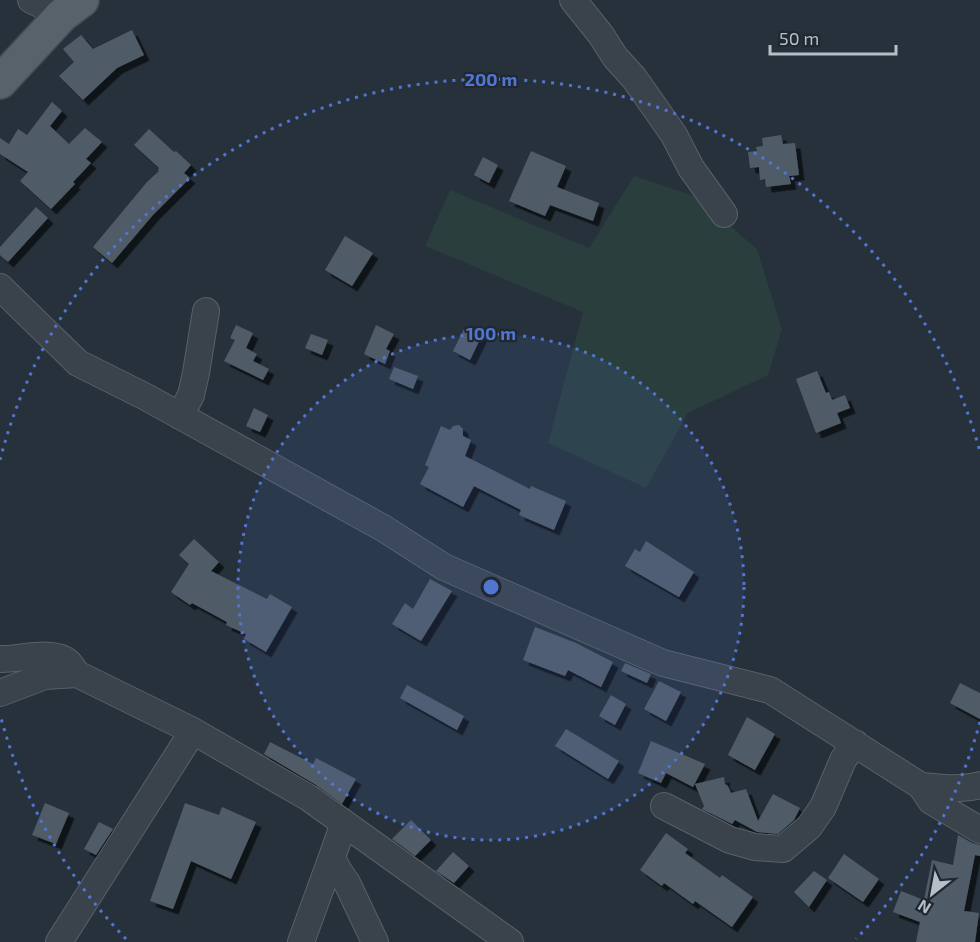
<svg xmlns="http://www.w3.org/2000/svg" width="980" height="942" viewBox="0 0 980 942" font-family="'Exo 2',sans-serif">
  <defs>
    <filter id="shadow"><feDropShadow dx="5.5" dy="5.5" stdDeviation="0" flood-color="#0009"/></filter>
  </defs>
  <rect width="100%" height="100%" fill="#26313b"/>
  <path fill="#293e3d" d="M634,176L697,197L757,249L782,329L768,375L688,413L646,488L548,443L583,312L425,246L450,190L589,248Z"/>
  <path fill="#505c67" filter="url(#shadow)" d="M132,30L144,55L117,68L83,100L59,76L74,62L63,49L81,35L93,49Z
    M52,102L62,111L50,126L69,144L85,128L102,142L86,159L91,163L73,182L75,184L51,209L20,181L28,172L0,154V138L9,144L18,129L27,135Z
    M149,129L174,152L176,151L191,165L184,173L190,178L153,215L112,263L93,247L147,182L159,171L158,170L159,168L134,145Z
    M781,135L783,144L795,143L799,175L789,176L791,184L766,187L765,179L760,180L759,167L750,168L748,152L757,151L756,147L763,146L762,138Z
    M531,151L566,166L557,187L599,203L593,221L550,205L545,216L509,201Z
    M483,157L498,165L489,183L474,175Z
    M36,207L48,218L8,262L0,255V247Z
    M345,236L373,253L352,286L325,270Z
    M236,325L253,333L246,348L257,354L253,361L269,369L263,380L224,361L235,340L230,338Z
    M376,325L394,334L386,349L390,351L385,364L364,354Z
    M464,329L482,335L470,360L453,351Z
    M311,334L328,340L322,355L305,348Z
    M394,367L418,376L413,389L389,379Z
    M817,371L826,393L829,392L832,400L845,395L850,408L837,413L841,423L816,433L796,379Z
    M254,408L268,415L260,432L246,426Z
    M459,425L463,429V436L471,440L465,456L530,489L531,486L566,501L554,530L519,515L521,510L474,486L463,507L420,484L429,467L425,465L441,426L450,430L453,426Z
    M194,539L219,562L211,571L267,599L270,594L292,607L266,652L244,639L246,634L226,625L227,622L192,603L190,605L171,592L189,564L179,555Z
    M646,541L694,572L679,597L625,566L635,549L640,552Z
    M430,579L452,591L421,641L392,624L405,603L413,609Z
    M535,627L576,643L613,662L601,687L568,670L565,676L523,660Z
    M625,663L651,674L647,683L621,671Z
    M659,681L681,692L666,721L644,709Z
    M960,683L980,693V719L950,703Z
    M407,685L464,716L457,730L400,698Z
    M611,695L626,704L615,725L599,716Z
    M747,717L775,734L755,770L728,755Z
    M566,729L619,761L608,779L555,746Z
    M651,741L705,764L693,787L666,773L661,783L638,773Z
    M270,742L313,764L316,758L356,779L342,804L316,785L264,754Z
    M724,777L725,784L728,786L731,793L746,789L758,821L773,794L800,808L794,820L778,834L757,832L735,820L732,824L702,809L704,806L695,784Z
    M45,803L69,813L56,844L32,835Z
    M185,803L219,815L222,807L256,822L231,879L191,861L173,909L150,901Z
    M411,820L431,840L415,856L392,839Z
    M99,822L113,829L96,855L84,849Z
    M666,833L688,849L685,853L720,878L722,875L753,897L732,927L695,901L693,904L664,883L662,886L640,870Z
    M958,835L972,843L980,845V856L975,855L964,911L979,913L975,942H916L920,922L893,912L901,891L924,900L932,860L953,865Z
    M453,852L469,866L454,883L436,871Z
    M844,854L879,879L863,902L828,878Z
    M814,871L827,880L809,907L794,892Z"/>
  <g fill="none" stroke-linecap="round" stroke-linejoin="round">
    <defs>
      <path id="minor" d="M31,0L62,15
        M573,0L601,35L615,57L634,78L653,105L674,135L691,168L724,214
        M0,287L78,363L146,397L383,528L444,567L663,663L770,690L921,786L931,801L980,830
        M180,416L191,395L196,373L206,311
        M0,659C19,660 54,649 68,662C71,665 74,670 77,674
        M0,693L45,676L77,674L193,731L309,798L510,942
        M921,786C941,788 961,790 980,785
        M664,806L730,840L755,847L783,849L809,827L823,807L843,760L855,743
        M344,823L332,857L338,870L347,883L375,942
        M59,942L193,731
        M301,942L332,857"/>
      <path id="major" d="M0,82L62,15L82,0"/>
    </defs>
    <use href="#minor" stroke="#586169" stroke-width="28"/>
    <use href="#major" stroke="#434c54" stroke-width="36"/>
    <use href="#minor" stroke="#3a434b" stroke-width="26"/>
    <use href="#major" stroke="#58626b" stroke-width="33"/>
  </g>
  <circle cx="491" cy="587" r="253" fill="#5375d2" fill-opacity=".12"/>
  <g fill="none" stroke="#5375d2" stroke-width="3" stroke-dasharray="3 6">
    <circle cx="491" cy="587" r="253"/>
    <path d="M980 722A507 507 0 0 1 856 939M126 939A507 507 0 0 1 0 714M0 460A507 507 0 0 1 980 452"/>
  </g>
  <circle cx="491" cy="587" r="9" fill="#5375d2" stroke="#1f2830" stroke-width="3"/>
  <g font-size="18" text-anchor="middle" font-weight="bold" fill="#5375d2" stroke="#1f2830" stroke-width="4.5" stroke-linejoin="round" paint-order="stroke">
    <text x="491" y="86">200 m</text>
    <text x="491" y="340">100 m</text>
  </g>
  <g transform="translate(932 894) rotate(211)" stroke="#1f2830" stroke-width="4.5" paint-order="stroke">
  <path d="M0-4.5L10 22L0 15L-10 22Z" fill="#b6bec7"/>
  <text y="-9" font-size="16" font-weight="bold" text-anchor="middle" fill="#b6bec7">N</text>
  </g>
  <path d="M770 45v9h126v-9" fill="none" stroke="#b6bec7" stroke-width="3"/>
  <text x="779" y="45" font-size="18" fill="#b6bec7" stroke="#1f2830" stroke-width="4.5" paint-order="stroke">50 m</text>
</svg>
